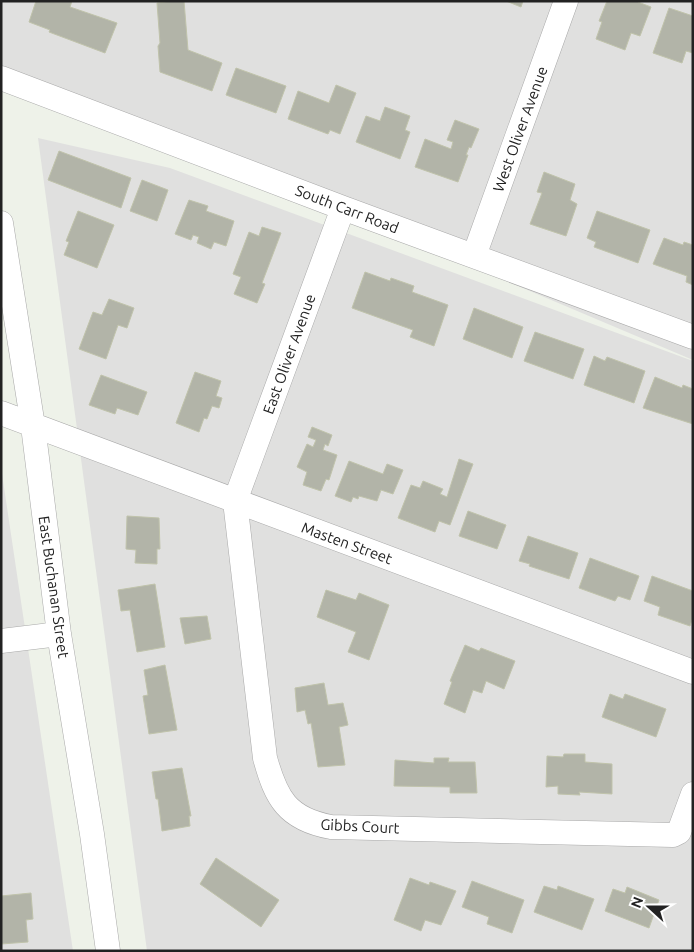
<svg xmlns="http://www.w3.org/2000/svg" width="694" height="952" viewBox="0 0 694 952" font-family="Ubuntu,sans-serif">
  <rect width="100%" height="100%" fill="#eef2e9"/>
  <path fill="#e0e0df" d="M1,1H693V360L1,67Z
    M38,138L170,168L693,361V951H147Z
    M1,467L73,951H1Z"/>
  <path fill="#b2b4a8" stroke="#c0c3ab" d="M36,1H72L70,7L117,23L105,53L49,32L50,30L29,22Z
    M174,1H184L188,50L222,63L212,91L160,72L158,46L160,43L157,3Z
    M506,1H523L521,7Z
    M607,1H639L638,2L651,7L640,36L631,33L625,50L596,39L602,22L599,21Z
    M669,8L693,16V53L686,51L682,63L653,53Z
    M236,68L286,86L276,113L226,95Z
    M336,85L356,93L340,134L330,130L328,134L288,119L298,91L329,103Z
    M385,107L410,116L405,130L410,132L400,159L356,142L366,116L380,121Z
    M455,120L479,129L471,148L469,147L466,155H468L458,182L415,167L425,139L451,149L453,142L447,140Z
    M59,151L131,178L121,208L48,180Z
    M544,172L575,184L570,200L577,204L566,236L530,224L542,193L537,192Z
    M142,180L168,190L157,221L130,211Z
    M189,200L208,206L206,211L234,221L226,246L214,242L211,249L197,243L199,237L193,235L191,240L175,234Z
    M78,211L114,225L97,268L64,255L69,242L66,241Z
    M597,211L650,230L638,263L594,247L596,242L587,238Z
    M262,227L281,233L262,283L265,284L257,303L234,294L241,277L233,274L249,232L259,236Z
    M664,238L683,245L684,242L693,245V285L686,282L687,276L653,264Z
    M365,272L390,281L391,278L414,286L412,292L448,305L434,346L410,337L413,330L352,308Z
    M109,299L134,308L127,328L118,325L106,359L79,349L93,312L102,315Z
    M474,308L523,327L512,358L463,339Z
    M535,332L584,349L573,379L524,361Z
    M594,356L605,361L607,357L645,371L634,403L584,385Z
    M195,372L221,381L216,396L222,398L219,408L212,406L207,419L204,418L199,432L176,423Z
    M101,375L147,392L138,415L117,408L115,414L89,405Z
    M655,377L682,388L683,385L693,389V424L643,408Z
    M312,427L332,435L328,446L325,444L323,450L337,455L329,480L326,479L321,491L303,485L307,472L297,467L307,444L313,447L316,440L308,437Z
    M459,459L473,464L450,525L439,521L435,532L398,518L411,485L420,488L423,481L443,489L440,494L447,497Z
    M349,461L383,474L387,464L403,470L393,494L381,490L377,501L359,496L358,499L353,497L351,502L335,496Z
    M468,511L506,525L497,549L459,536Z
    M127,516L159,518L160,549H157V564L135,563L136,550L126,549Z
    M528,536L578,553L569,579L529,566L530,564L519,561Z
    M590,558L639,576L630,600L618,596L615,601L579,588Z
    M652,576L693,591V617L690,626L658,615L660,607L644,601Z
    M155,584L165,647L137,652L130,610L121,611L118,590Z
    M326,590L356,600L359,593L389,605L369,660L348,652L356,632L317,617Z
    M207,616L211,639L185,644L180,618Z
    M465,645L479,651L481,648L515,661L504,689L486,681L482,693L473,690L465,713L444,704L452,682L450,681Z
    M165,665L177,730L149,734L143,696L148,695L144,670Z
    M324,683L328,705L343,703L348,725L339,727L345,765L318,767L311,723L308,724L305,710L297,712L295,688Z
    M610,694L623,699L625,694L666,709L656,737L602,717Z
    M564,754H585V762L612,764V794L579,792L580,795L558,794V786L546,787L547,756L563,757Z
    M434,758H449L448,762H475L477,793H450V787L394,786L395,760L434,763Z
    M182,768L191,816H189L190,826L162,831L158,799H156L152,772Z
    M216,858L279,900L261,927L200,884Z
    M410,878L429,885L430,882L456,891L441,925L425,920L421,931L394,920Z
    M472,881L524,900L512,933L487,924L489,917L462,907Z
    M544,886L557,890L558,886L594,899L582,930L534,912Z
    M627,887L659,900L649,928L605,911L613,889L625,893Z
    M31,893L33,919L26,920L28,942L1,944V896Z"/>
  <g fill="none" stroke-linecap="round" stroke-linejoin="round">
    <defs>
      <path id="minor" d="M1,78L343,208L693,337
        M343,208L235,501L265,758C276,798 287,819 331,827L673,835L679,832L693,794
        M1,223L33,426L59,634L92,834L108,951
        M474,256L566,1
        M1,413L693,672
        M1,641L59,634"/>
    </defs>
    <use href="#minor" stroke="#a9a9a9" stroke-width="25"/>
    <use href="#minor" stroke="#fff" stroke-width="24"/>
  </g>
  <g text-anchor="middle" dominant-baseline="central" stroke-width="5" stroke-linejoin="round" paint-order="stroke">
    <g font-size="15" fill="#222" stroke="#fff">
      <text transform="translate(520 129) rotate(-70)">West Oliver Avenue</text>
      <text transform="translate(347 209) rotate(21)">South Carr Road</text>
      <text transform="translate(289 354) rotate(-70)">East Oliver Avenue</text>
      <text transform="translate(347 543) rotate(20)">Masten Street</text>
      <text transform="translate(54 587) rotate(82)">East Buchanan Street</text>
      <text transform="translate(360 826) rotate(3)">Gibbs Court</text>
    </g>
  </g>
  <rect width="694" height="952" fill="none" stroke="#222222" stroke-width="5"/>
  <g transform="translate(649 907) rotate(291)" stroke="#ffffff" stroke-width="4" paint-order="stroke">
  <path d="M0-4L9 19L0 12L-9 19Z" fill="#222222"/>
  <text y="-8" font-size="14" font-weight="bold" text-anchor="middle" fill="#222222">N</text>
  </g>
</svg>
